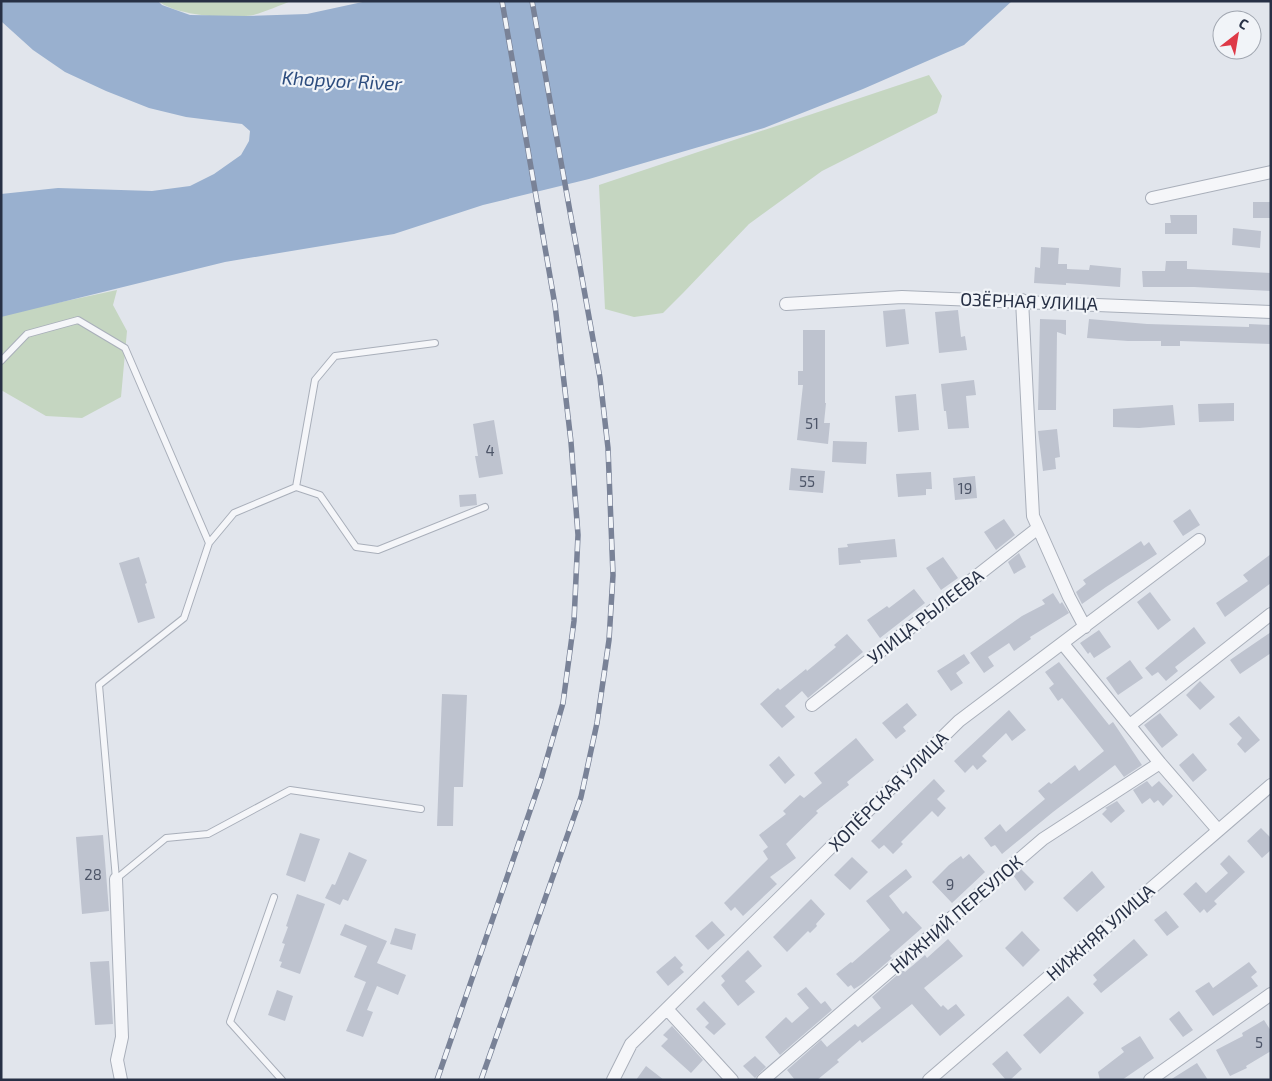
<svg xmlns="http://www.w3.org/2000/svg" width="1272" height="1081" viewBox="0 0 1272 1081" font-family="'Exo 2',sans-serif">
  <rect width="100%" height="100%" fill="#e1e5ec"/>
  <path fill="#c5d6c1" d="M158,1H291C278,6 259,15 246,16C223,19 176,15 158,1Z
    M929,75L942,96L937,113L822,171L749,224L684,292L663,313L634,317L605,309L599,185Z
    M117,290L113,305L127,331L121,397L82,418L46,416L1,390V315Z"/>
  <path fill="#99b0cf" d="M1,1H158L162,5L190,15L247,16L307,14L367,1H1012L964,45L863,89L764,128L589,179L483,205L394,234L225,262L1,317V194L58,188L152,191L190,186L214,174L241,155L249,141L250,131L242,124L186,117L149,108L106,91L65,72L33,50L2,22Z"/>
  <path fill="#bec3cf" d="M1253,202H1271V218H1253Z
    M1170,215H1197V234H1165V223H1171Z
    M1233,228L1261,231L1260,248L1232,245Z
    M1041,247L1059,248L1058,264H1067V269L1089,270L1090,265L1121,268L1120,287L1066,283V285L1034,283L1035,267L1040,268Z
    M1166,261H1187V269L1271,273V291L1194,287H1143L1142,271H1165Z
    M905,309L909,344L886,347L883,311Z
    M958,310L961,337L965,336L967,350L939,353L935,312Z
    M1040,319L1066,320V335L1057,332L1056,410H1038Z
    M1089,319L1147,324L1249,327V324L1271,325V344L1180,341V346H1161V341H1128L1087,338Z
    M803,330H825V403H826L824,423H830L828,444L797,440L803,385H798V371H803Z
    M974,380L976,395L966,396L969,428L948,429L946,411H944L941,384Z
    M916,394L919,430L898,432L895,396Z
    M1234,403V421L1199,422L1198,404Z
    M1173,405L1175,425L1139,428L1113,427V409Z
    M494,420L503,474L479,478L475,456H478L473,424Z
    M1057,429L1060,457L1055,458L1056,469L1043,471L1038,431Z
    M833,441L867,442L866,464L832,462Z
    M791,468L825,471L823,493L789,490Z
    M931,472L932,489H926V495L898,497L896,474Z
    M975,476L977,498L955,500L953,478Z
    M476,494L477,505L460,507L459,495Z
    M1190,509L1200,525L1183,536L1173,521Z
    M1004,519L1015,535L996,550L984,532Z
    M895,539L897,557L860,560L861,563L839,565L838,548L848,547L847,544Z
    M1141,541L1144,546L1149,542L1157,554L1106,587L1082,604L1076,592L1086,584L1083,580Z
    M1019,553L1026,567L1014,574L1008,562Z
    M1271,554V583L1225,617L1216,603L1248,581L1243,575Z
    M139,557L147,583L145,584L155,618L138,623L119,563Z
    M943,557L958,578L941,590L926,568Z
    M914,589L925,603L880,638L867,620L887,606L889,608Z
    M1150,592L1171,620L1158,630L1137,602Z
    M1053,593L1060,604L1062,602L1069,613L1030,637L1031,639L1014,651L1009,643L988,657L994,666L984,673L970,653L1022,616L1045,604L1042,600Z
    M1194,627L1206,643L1175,667L1178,671L1166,681L1158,672L1152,676L1145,668Z
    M1099,630L1111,647L1094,658L1090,652L1088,654L1080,643Z
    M1271,632V653L1240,674L1230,660Z
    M847,634L863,652L808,698L802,691L785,706L795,717L782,728L760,704L778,688L780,690L806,669L807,671L836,647L834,645Z
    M964,654L970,663L956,673L963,683L951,691L937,671Z
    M1130,660L1143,678L1118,695L1106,678Z
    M1059,662L1109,725L1113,722L1142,765L1124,777L1115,765L1053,812L1002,854L995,845L991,847L984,838L1000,824L1006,832L1045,799L1038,791L1049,782L1051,784L1075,765L1079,771L1104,751L1062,698L1058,701L1049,688L1054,684L1045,672Z
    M1200,681L1215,697L1200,710L1186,695Z
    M442,694L467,695L463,787H454L453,826H437Z
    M907,703L917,715L903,727L906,731L896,739L882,723Z
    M1009,710L1026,730L1012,741L1006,733L982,756L987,761L977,770L973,765L965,773L954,761Z
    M1160,713L1178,735L1162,748L1144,725Z
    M1239,716L1260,740L1245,753L1237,744L1242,738L1229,724Z
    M856,738L874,760L847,782L849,785L816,811L818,813L786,844L796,858L770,877L777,884L743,916L735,907L731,911L724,903L768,859L763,851L768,847L759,835L786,814L783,811L800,795L804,798L822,783L814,773Z
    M1193,753L1207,770L1193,782L1179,765Z
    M779,756L795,775L785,784L769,765Z
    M934,779L945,791L937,799L946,808L938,817L932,811L901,842L903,844L893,854L884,845L879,849L871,841Z
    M1147,781L1152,787L1159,781L1173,796L1163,806L1158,800L1154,803L1150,798L1142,804L1133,790Z
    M1117,801L1125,811L1111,823L1102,814L1107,809L1105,808Z
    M1261,828L1271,838V850L1262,858L1247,841Z
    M300,833L320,839L305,882L286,875Z
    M103,835L109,911L82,914L76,837Z
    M349,852L367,860L348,901L343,899L340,905L325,898L332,884L335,885Z
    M969,854L985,872L952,903L932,882L949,865L961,856L963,859Z
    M1229,855L1245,872L1214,901L1217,904L1207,913L1204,909L1200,913L1183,894L1196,882L1206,893L1228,873L1220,864Z
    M852,857L868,872L850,890L834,875Z
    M906,869L912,877L889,896L903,914L906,911L922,928L890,956L892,958L862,984L854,989L851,985L848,987L836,974L851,962L852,963L890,930L866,901Z
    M1021,869L1034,882L1025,891L1013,875Z
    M1092,871L1105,887L1077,912L1063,898Z
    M297,894L325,904L300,974L280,967L282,962L279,961L285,944L282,943L288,927L286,926Z
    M811,899L825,914L816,924L817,926L810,933L808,931L787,952L773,937Z
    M1166,911L1179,927L1167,936L1154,920Z
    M712,921L725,935L708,950L695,936Z
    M345,924L387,941L377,963L406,975L398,995L377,986L367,1010L373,1012L363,1037L346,1031L366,982L354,977L367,946L340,935Z
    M395,928L416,934L412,950L390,944Z
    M1022,931L1040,950L1023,967L1005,948Z
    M948,939L963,956L924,988L941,1007L943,1005L948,1010L956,1004L965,1015L940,1036L912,1004L862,1043L860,1040L837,1060L839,1062L817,1080H795L787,1070L821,1040L827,1047L855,1024L858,1027L881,1008L872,997L903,970L905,972L925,955L927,958Z
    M1134,939L1148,955L1101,993L1093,984L1097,980L1093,975Z
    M748,950L762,966L745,981L755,992L738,1006L721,985L725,981L721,976Z
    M675,956L683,965L680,968L684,972L668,986L656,972Z
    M109,961L113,1024L95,1025L90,962Z
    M1249,962L1257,972L1251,977L1258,986L1213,1016L1195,991L1209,982L1213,988Z
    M806,987L821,1004L825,1001L832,1010L780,1055L765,1037L786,1017L792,1023L809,1008L797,994Z
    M277,990L293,996L285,1021L268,1015Z
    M1068,996L1084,1013L1040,1054L1023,1035Z
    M704,1001L726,1024L714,1035L705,1027L709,1023L696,1009Z
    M1179,1011L1193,1030L1183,1037L1169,1019Z
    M1264,1020L1271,1031V1051L1246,1066L1247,1068L1230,1076L1216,1050L1243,1036L1242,1033Z
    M672,1026L703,1060L691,1073L661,1046L668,1039L663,1035Z
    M1140,1036L1154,1058L1122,1080H1100L1098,1072L1124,1052L1121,1048Z
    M1007,1051L1022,1069L1010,1080H1006L992,1064Z
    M755,1056L766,1067L755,1078L743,1066Z
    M1197,1063L1208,1080H1170Z
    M646,1066L664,1080H636Z"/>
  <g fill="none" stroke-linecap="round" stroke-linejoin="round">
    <defs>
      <path id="lane" d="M1,361L27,334L78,320L125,348L209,543
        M296,487L320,495L356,547L378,550L485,507
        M421,809L290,790L208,834L166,838L116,879L99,685L184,618L209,543L234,513L296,487L315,380L335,356L435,343
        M274,897L230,1022L282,1080"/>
      <path id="street" d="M1152,198L1271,172
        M1022,300L1033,516L1069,597L1085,627
        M786,304L902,297L1271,312
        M1063,644L1160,763L1218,830
        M812,705L1038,528
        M1130,725L1271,614
        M116,879L122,1037L117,1060L121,1080
        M667,1009L732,1080
        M613,1080L631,1044L959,721L1199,540
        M763,1080L1043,839L1160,763
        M929,1080L1271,785
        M1150,1080L1271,994"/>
    </defs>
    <use href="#lane" stroke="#a9afba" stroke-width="8"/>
    <use href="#street" stroke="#a9afba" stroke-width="14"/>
    <use href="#lane" stroke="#f5f6f9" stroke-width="6"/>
    <use href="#street" stroke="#f5f6f9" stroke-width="12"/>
    <defs>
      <path id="rail" d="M437,1080L541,779L563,703L574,621L578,535L571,442L555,305L502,1
        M481,1080L581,797L597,723L609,640L613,575L608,448L600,378L532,1"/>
    </defs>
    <use href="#rail" stroke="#798297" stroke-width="5.5"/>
    <use href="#rail" stroke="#f1f4f8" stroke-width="4" stroke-dasharray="11" stroke-linecap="butt"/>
  </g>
  <g text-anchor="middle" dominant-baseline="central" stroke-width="4.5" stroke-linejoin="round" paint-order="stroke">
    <g font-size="15" fill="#4d5568">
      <text x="812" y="423">51</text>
      <text x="490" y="450">4</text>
      <text x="807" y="481">55</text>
      <text x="965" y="488">19</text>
      <text x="93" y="874">28</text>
      <text x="950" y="884">9</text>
      <text x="1259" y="1042">5</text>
    </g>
    <g font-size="18" fill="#273045" stroke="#f1f4f8">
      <text transform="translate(1029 301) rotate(2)">ОЗЁРНАЯ УЛИЦА</text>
      <text transform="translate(925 616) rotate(-38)">УЛИЦА РЫЛЕЕВА</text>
      <text transform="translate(888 791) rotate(-45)">ХОПЁРСКАЯ УЛИЦА</text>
      <text transform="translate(956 914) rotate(-41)">НИЖНИЙ ПЕРЕУЛОК</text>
      <text transform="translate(1100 932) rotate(-41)">НИЖНЯЯ УЛИЦА</text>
    </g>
    <g font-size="19" font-style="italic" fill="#2c4c7e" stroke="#f1f4f8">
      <text transform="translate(342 80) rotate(3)">Khopyor River</text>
    </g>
  </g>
  <rect width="1272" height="1081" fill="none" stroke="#273045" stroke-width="5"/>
  <g transform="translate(1237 35) rotate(31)"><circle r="24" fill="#f1f4f8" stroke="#a0a6b0"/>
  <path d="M0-4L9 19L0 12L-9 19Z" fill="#de3947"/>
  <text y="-8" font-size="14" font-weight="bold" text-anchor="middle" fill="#273045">С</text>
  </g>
</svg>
